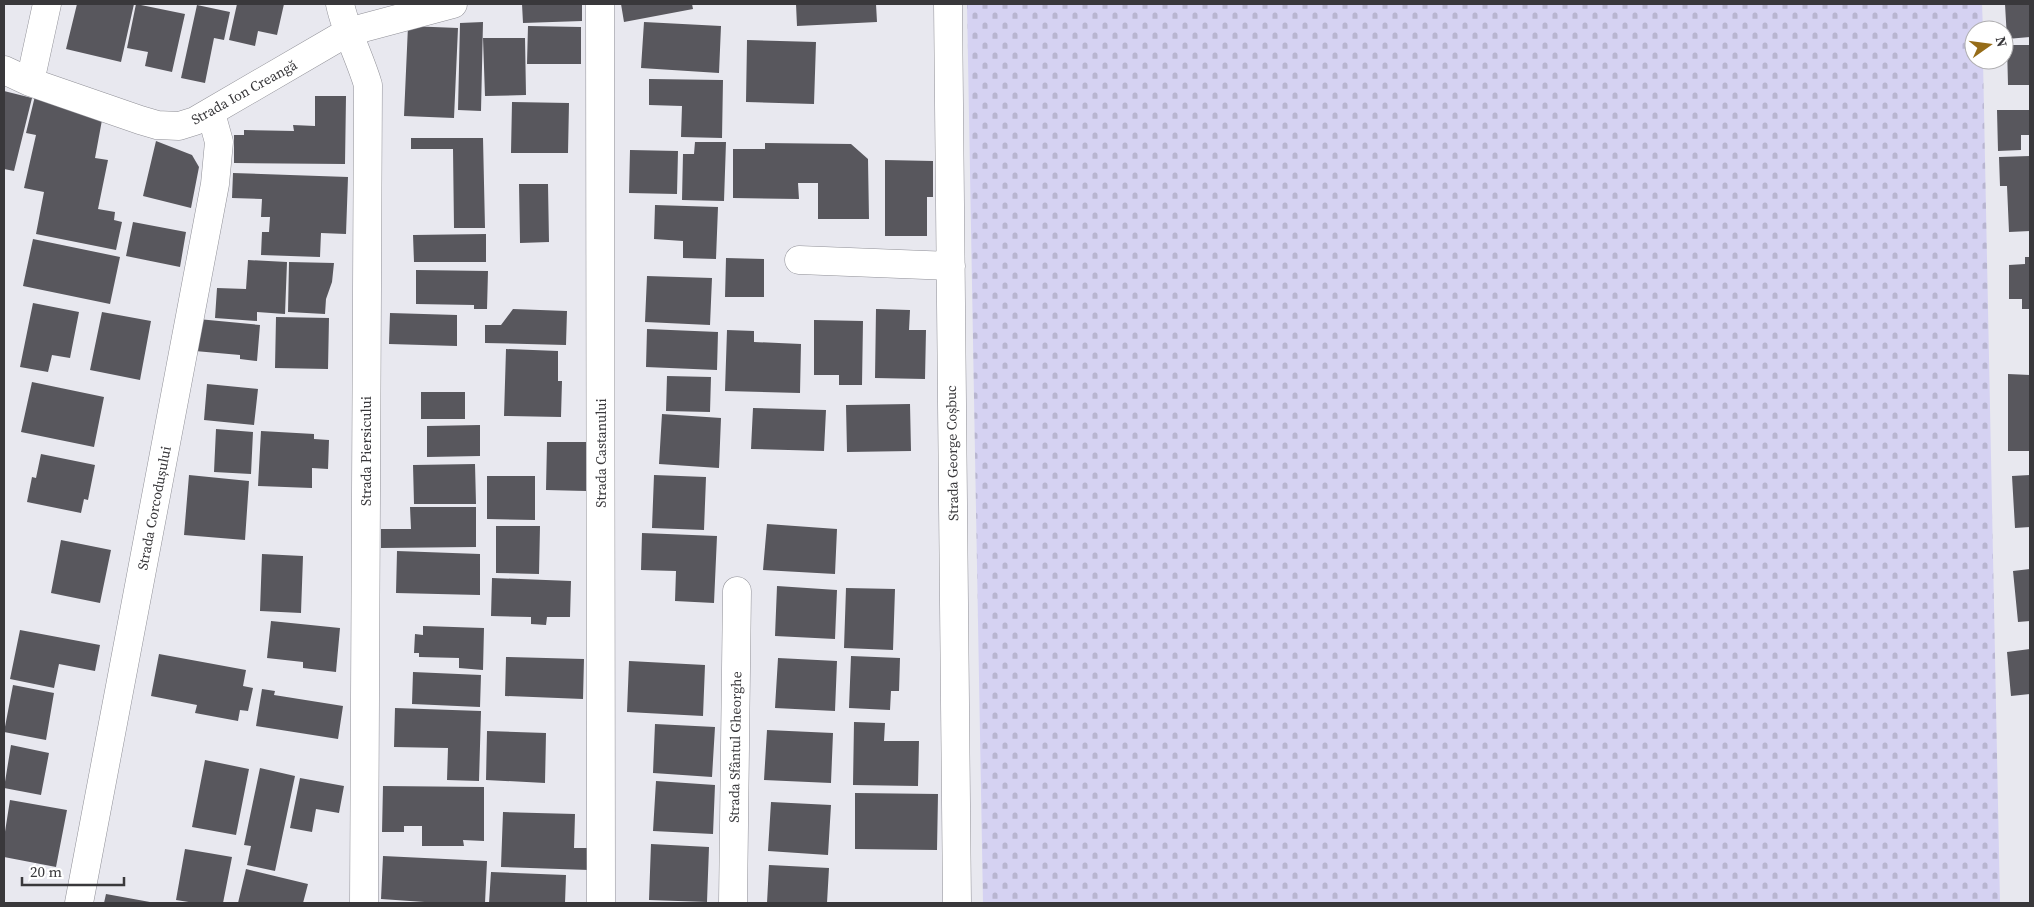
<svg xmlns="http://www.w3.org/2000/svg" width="2034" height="907" viewBox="0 0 2034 907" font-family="'Source Serif 4',serif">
  <defs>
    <pattern id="cemetery-stones" width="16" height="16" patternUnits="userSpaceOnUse" patternTransform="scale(1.25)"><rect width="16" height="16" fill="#d5d2f2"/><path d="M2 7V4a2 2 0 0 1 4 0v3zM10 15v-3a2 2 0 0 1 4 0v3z" fill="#b8b5d0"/></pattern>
  </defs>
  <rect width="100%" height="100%" fill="#e8e8ef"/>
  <path fill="url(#cemetery-stones)" d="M967,4H1982L1983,30H1974V60H1983L2000,903H983Z"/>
  <path fill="#58575d" d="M77,4H134L121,62L66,49Z
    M136,4L185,14L172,72L145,66L148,52L127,48Z
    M237,4H284L277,35L258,31L255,46L229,40Z
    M522,4H582V21L523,23Z
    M621,4H692L693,9L624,22Z
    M796,4H876L877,22L797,26Z
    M2005,4H2030V37L2007,39Z
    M197,5L230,12L224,40L214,38L205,83L181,78Z
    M483,22L481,111L458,110L460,23Z
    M644,22L721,26L719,73L641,68Z
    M408,26L458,28L454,118L404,116Z
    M528,26L581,27V64H527Z
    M483,38H525L526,95L485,96Z
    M747,40L816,42L814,104L746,102Z
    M2007,45H2030V85H2008Z
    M649,79L723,80L722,138L681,137L682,106L649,105Z
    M4,91L32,98L14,171L4,169Z
    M35,96L102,120L95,158L108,160L98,209L115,212L114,220L122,222L116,250L36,234L44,192L24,188L36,135L26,133Z
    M315,96H346L345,164L234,163V135H244V130L294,131L293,125L315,126Z
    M512,102L569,103L568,153H511Z
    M1997,110H2030V135H2021V150L1998,151Z
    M411,138H483L485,228H454L453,149H411Z
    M156,141L192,155L199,167L191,208L143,196Z
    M695,142H726L724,201L682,200L683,154H694Z
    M765,143L851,144L868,159L869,219H818V183H798L799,199L733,198V149H765Z
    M630,150L678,151L677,194L629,193Z
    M2030,156V231L2009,232L2007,186H2000L1999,157Z
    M885,160L933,161V197H927V236H885Z
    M233,173L348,177L346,234L321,233L320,257L261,255L262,232H269L270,217H261L262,199L232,198Z
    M519,184H548L549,242L520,243Z
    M655,205L718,207L716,259L683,258V241L654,239Z
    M133,222L186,232L180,267L126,256Z
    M486,234V262H414L413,235Z
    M33,239L120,257L110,304L23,286Z
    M2025,257H2030V309H2022V299H2009V265L2025,264Z
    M726,258L764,259V297H725Z
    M248,260L287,262L285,314L257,312V321L215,318L217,288L246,289Z
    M289,262L334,263L332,282L326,299L325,314L288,312Z
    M416,270L488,271L487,309H474V305L416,304Z
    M647,276L712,278L710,325L645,322Z
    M33,303L79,312L70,358L52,355L48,372L20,367Z
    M513,309L567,311L566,345L485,343V325H501Z
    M876,309L910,310L909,330H926L925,379L875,378Z
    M102,312L151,321L140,380L90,370Z
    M390,313L457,315V346L389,344Z
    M276,317L329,318L328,369L275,368Z
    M198,319L260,325L257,361L240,359V355L195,351Z
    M814,320L863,321L862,385H839V375H814Z
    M647,329L718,332L717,370L646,367Z
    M727,330L754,331V342L801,344L800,393L725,391Z
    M506,349L558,351V381H562L561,417L504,416Z
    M2008,374L2030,375V451H2008Z
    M667,376L711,377L710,412L666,411Z
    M32,382L104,397L94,447L21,432Z
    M207,384L258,389L254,425L204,420Z
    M421,392H465V419H421Z
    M910,404L911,451L847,452L846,405Z
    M753,408L826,410L824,451L751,449Z
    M662,414L721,418L719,468L659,464Z
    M480,425V456L427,457V426Z
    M216,429L253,432L251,474L214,472Z
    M261,431L314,434V439L329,440L328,469L312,468V488L258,486Z
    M547,442H586V491L546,490Z
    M41,454L95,465L88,500L84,499L81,513L27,502L32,477L36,478Z
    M475,464L476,504H414L413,465Z
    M189,475L249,481L245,540L184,535Z
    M654,475L706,477L704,530L652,528Z
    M2030,475V527L2015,528L2012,476Z
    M487,476H535V520L487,519Z
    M410,507H476V547L381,548V529H411Z
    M767,524L837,529L835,574L763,570Z
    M496,526H540L539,574L496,573Z
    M642,533L717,536L714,603L675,601L676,571L641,570Z
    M61,540L111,550L100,603L51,593Z
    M397,551L480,554V595L396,593Z
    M262,554L303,556L301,613L260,611Z
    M2030,569V621L2018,622L2013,571Z
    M492,578L571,581L570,617H547L546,625L531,624V617L491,616Z
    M777,586L837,590L835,639L775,636Z
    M846,588L895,589L893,650L844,648Z
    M271,621L340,628L336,672L303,668V662L267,658Z
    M423,626L484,628L483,670L459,668V658L419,657V653H414L415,634L423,635Z
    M20,630L100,645L95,671L59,664L54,688L10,679Z
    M2030,649V694L2011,696L2007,652Z
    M159,654L246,670L243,686L253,688L248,711L240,710L238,721L195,713L197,705L151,696Z
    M851,656L900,658L899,691H891L890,710L849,708Z
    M506,657L584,659L583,699L505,696Z
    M778,658L837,661L835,711L775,708Z
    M629,661L705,665L703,716L627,712Z
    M413,672L481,675L480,707L412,704Z
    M13,685L54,693L46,740L4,732Z
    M262,689L275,691L274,695L343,706L338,739L256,726Z
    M395,708L481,711L479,781L447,780L448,748L394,747Z
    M854,722L885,723L884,741H919L918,786L853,785Z
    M655,724L715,727L712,777L653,773Z
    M767,730L833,733L831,783L764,780Z
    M487,731L546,733L545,783L486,780Z
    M11,745L49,753L41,795L4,788Z
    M205,760L249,769L236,835L192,827Z
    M260,768L295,776L275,871L247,865L251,846L244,845Z
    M300,778L344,786L339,813L316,809L312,832L290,828Z
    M656,781L715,785L713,834L653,831Z
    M383,786L484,787V841L463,840L464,846H422V826H404V832H382Z
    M855,793L938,794L937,850L855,849Z
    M10,800L67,810L56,867L4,857V838Z
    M771,802L831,805L828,855L768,851Z
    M503,812L575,814L574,848H589V870L501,867Z
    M651,844L709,847L707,902L649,900Z
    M185,849L232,857L223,903H195L176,900Z
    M383,856L487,861L485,903H439L381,899Z
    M769,865L829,868L827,903H767Z
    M246,869L308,884L303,903H238Z
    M491,872L566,875L565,903H489Z
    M106,894L150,902V903H104Z"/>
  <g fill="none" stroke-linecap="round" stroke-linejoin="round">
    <defs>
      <path id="street" d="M340,4C346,32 360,58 368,85L364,903
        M600,4L601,903
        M948,4L957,903
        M4,70L30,82L140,120L157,125L179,126L195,121L348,32L453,4
        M30,82L47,4
        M799,260L951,266
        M79,903L215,184L219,142L211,113
        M733,903L737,591"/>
    </defs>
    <use href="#street" stroke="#909097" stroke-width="29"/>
    <use href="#street" stroke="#fff" stroke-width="28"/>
  </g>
  <g text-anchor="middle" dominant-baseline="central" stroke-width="5" stroke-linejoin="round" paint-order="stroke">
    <g font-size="14" fill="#39383b" stroke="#fff">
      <text transform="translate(244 92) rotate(-29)">Strada Ion Creangă</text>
      <text transform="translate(366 451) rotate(-90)">Strada Piersicului</text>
      <text transform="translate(601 453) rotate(-90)">Strada Castanului</text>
      <text transform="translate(952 453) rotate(-91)">Strada George Coșbuc</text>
      <text transform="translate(154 508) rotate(-79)">Strada Corcodușului</text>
      <text transform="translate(735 747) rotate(-89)">Strada Sfântul Gheorghe</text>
    </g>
  </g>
  <rect width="2034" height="907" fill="none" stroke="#39383b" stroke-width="10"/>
  <g transform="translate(1989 45) rotate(76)"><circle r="24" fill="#ffffff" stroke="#b0afb1"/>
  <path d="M0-4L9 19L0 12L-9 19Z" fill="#966c18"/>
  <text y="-8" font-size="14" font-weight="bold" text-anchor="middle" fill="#39383b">N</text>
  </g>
  <path d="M22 877v8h102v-8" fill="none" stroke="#39383b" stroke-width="2.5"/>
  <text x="30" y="877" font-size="15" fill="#39383b" stroke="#ffffff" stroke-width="4" paint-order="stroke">20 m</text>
</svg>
